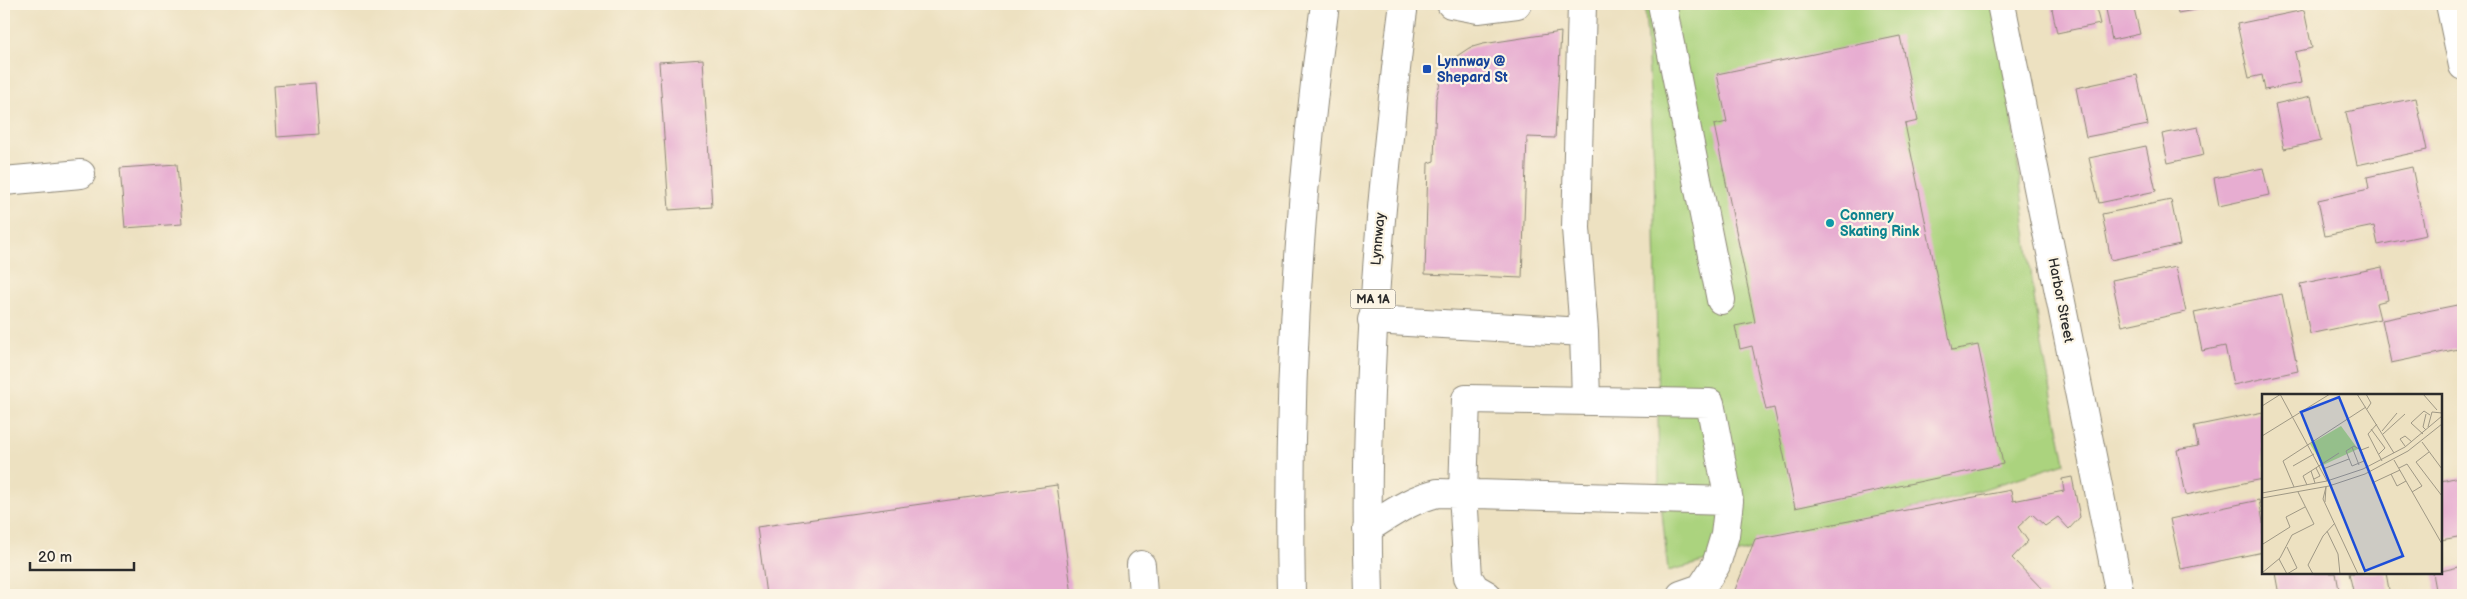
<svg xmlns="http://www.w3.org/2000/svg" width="2467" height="599" viewBox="0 0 2467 599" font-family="'Balsamiq Sans',sans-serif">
  <rect width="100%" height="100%" fill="#fcf5e5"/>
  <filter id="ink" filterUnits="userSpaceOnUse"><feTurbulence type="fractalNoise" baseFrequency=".02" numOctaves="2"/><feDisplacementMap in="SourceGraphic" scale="10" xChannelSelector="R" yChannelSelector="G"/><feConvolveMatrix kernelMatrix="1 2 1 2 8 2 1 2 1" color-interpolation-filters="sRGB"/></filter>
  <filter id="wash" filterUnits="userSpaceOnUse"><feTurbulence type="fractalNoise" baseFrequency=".0096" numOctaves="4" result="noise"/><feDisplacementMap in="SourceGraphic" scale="20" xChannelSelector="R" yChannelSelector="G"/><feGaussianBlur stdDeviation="1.12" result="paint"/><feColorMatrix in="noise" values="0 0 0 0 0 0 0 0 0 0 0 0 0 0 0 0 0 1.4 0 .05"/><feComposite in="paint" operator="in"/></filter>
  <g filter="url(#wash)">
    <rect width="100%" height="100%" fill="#ede1c1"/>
    <path fill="#abd37e" stroke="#6b7f54" d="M1673,4H1998L2037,320L2065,463L1959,497L1668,571L1659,483L1654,163L1645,8Z"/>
    <g id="blocks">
      <path fill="#e7add1" d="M2051,4H2095L2100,24L2057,33Z
        M2105,4H2133L2140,34L2112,40Z
        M2176,4H2222V5L2178,13Z
        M2304,10L2312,48L2295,52L2301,83L2265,90L2262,75L2249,78L2237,24Z
        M1561,32L1555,138L1527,137L1522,278L1425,274L1428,163L1434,161L1436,98L1441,79L1447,67L1457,56L1469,48L1483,44Z
        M1900,36L1918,121L1905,124L1952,350L1978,345L2003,464L1795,508L1774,408L1766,410L1752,346L1740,349L1735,326L1755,322L1714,125L1727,122L1717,74Z
        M703,59L712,207L669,210L659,62Z
        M2137,75L2148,125L2086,137L2076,88Z
        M315,83L319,134L277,137L274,86Z
        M2311,96L2321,141L2284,149L2275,104Z
        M2416,98L2427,150L2357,165L2346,112Z
        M2198,127L2204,155L2168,163L2162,134Z
        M2146,146L2156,191L2099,203L2089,158Z
        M177,164L182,224L125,228L120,168Z
        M2412,167L2426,235L2378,245L2374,226L2325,236L2318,200L2369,189L2367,177Z
        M2263,168L2269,195L2219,206L2214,178Z
        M2171,200L2180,245L2111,260L2102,214Z
        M2176,267L2186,312L2122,326L2112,280Z
        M2382,267L2388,300L2376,303L2380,319L2310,334L2300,284Z
        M2282,294L2298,371L2233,385L2225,346L2202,351L2194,312Z
        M2462,304L2463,348L2391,363L2382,320Z
        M2263,412V479L2186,495L2177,450L2198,446L2194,426Z
        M2463,476V536L2441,540V481Z
        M2072,477L2080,517L2069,529L2058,517L2045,526L2032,514L2018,527L2028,541L2012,558L2048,595H1733L1755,539L2011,490L2013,501L2064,491L2062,479Z
        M1057,485L1072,595H766L757,527Z
        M2259,500L2263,522V552L2181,569L2170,519Z
        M2463,566V595H2437L2433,573Z
        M2275,573H2336L2340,595H2279Z
        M2349,573H2386L2390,595H2354Z"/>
    </g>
  </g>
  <g filter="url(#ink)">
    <use href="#blocks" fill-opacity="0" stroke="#8c8676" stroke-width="1"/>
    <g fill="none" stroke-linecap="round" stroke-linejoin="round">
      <defs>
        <path id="minor" d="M1451,4L1478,9L1517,4
          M1582,4L1576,228L1584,332L1586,400
          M1662,4L1721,300
          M2001,4L2120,595
          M2450,4L2463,66
          M4,181L81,174
          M1372,320L1584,332
          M1367,529C1391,514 1411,499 1438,493L1729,501
          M1141,565L1143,595
          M1487,595L1475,588L1468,577L1463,493L1466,399L1710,403L1729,501L1725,535L1716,565L1701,588L1681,595"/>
        <path id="highway" d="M1291,595C1287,398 1298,200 1325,4
          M1369,595C1364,439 1373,283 1390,128C1394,86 1398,45 1404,4"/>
      </defs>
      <use href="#minor" stroke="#8c8676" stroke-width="30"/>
      <use href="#highway" stroke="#8c8676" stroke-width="30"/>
      <use href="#minor" stroke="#fff" stroke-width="28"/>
      <use href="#highway" stroke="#fff" stroke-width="28"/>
    </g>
  </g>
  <rect fill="#1a4fb4" stroke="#fcf5e5" stroke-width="2" x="1422" y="64" width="10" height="10" rx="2.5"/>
  <circle fill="#0f9aa8" stroke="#fcf5e5" stroke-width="2" cx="1830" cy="223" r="5"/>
  <g text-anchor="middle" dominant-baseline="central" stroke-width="4.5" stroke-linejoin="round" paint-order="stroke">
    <rect fill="#fcf5e5" stroke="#6a6863" stroke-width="1" x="1350.5" y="289.5" width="45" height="19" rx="4"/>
    <g font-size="12" font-weight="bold" fill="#2b2b2b">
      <text x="1373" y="299">MA 1A</text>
    </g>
    <g font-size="14" font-weight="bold" fill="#164399" stroke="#fcf5e5" text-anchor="start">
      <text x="1437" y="61">Lynnway @<tspan x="1437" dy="16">Shepard St</tspan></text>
    </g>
    <g font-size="14" font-weight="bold" fill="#0d838f" stroke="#fcf5e5" text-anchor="start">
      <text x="1840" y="215">Connery<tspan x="1840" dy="16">Skating Rink</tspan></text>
    </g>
    <g font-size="14" fill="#2b2b2b" stroke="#fcf5e5">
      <text transform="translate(1378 239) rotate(-85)">Lynnway</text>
      <text transform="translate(2061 300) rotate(79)">Harbor Street</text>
    </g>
  </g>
  <g transform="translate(2262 394)">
    <rect width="180" height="180" fill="#ede1c1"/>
    <path d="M79,32L96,55L61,71L48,50Z" fill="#abd37e"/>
    <path fill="none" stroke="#9f9885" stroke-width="1" d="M18,0L65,87M95,0L132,59M104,0L109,9L105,15M161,0L175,16M0,12L19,0M164,20L161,33L164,36M115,30L106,40L120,67M166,33L170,18L180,19M109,35L123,54L117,60M120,37L135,19M121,40L143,20M161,40L149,29L162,17L168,21M0,42L68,0M160,48L180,75M143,52L138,45L143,42L150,48M90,53L97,71M99,56L102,67L90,72L84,57L92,52L99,56L107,53M167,58L154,68L180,102M132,66L180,150M31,72L52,60M137,74L145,70L160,92L150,98M61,75L87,65M129,80L135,92L144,87M52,85L58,82L54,74M53,89L49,77L77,59M110,89L138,76M45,91L41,82L49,77M32,93L21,67L104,13M64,93L61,105L96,180M0,99L65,87L101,75L143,53L180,22M0,104L67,92L103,80L146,57L180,30M63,108L64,93M65,137L76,160L78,180M1,150L28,133L24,123L43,113M17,165L25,180M0,179L18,164L30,141L52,130L36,98M25,180L35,174L25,153M51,180L46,171L61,142L73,129"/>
    <path fill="#1d4ed8" fill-opacity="0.15" stroke="#1d4ed8" stroke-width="2.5" d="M77,3L141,162L103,177L39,18Z"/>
    <rect width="180" height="180" fill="none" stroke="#2b2b2b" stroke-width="2.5"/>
  </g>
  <rect width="2467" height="599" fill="none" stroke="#fcf5e5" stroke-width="20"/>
  <path d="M30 562v8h104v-8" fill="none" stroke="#2b2b2b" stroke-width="2.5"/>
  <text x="38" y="562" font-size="15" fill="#2b2b2b" stroke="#fcf5e5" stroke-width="4" paint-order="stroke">20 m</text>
</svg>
